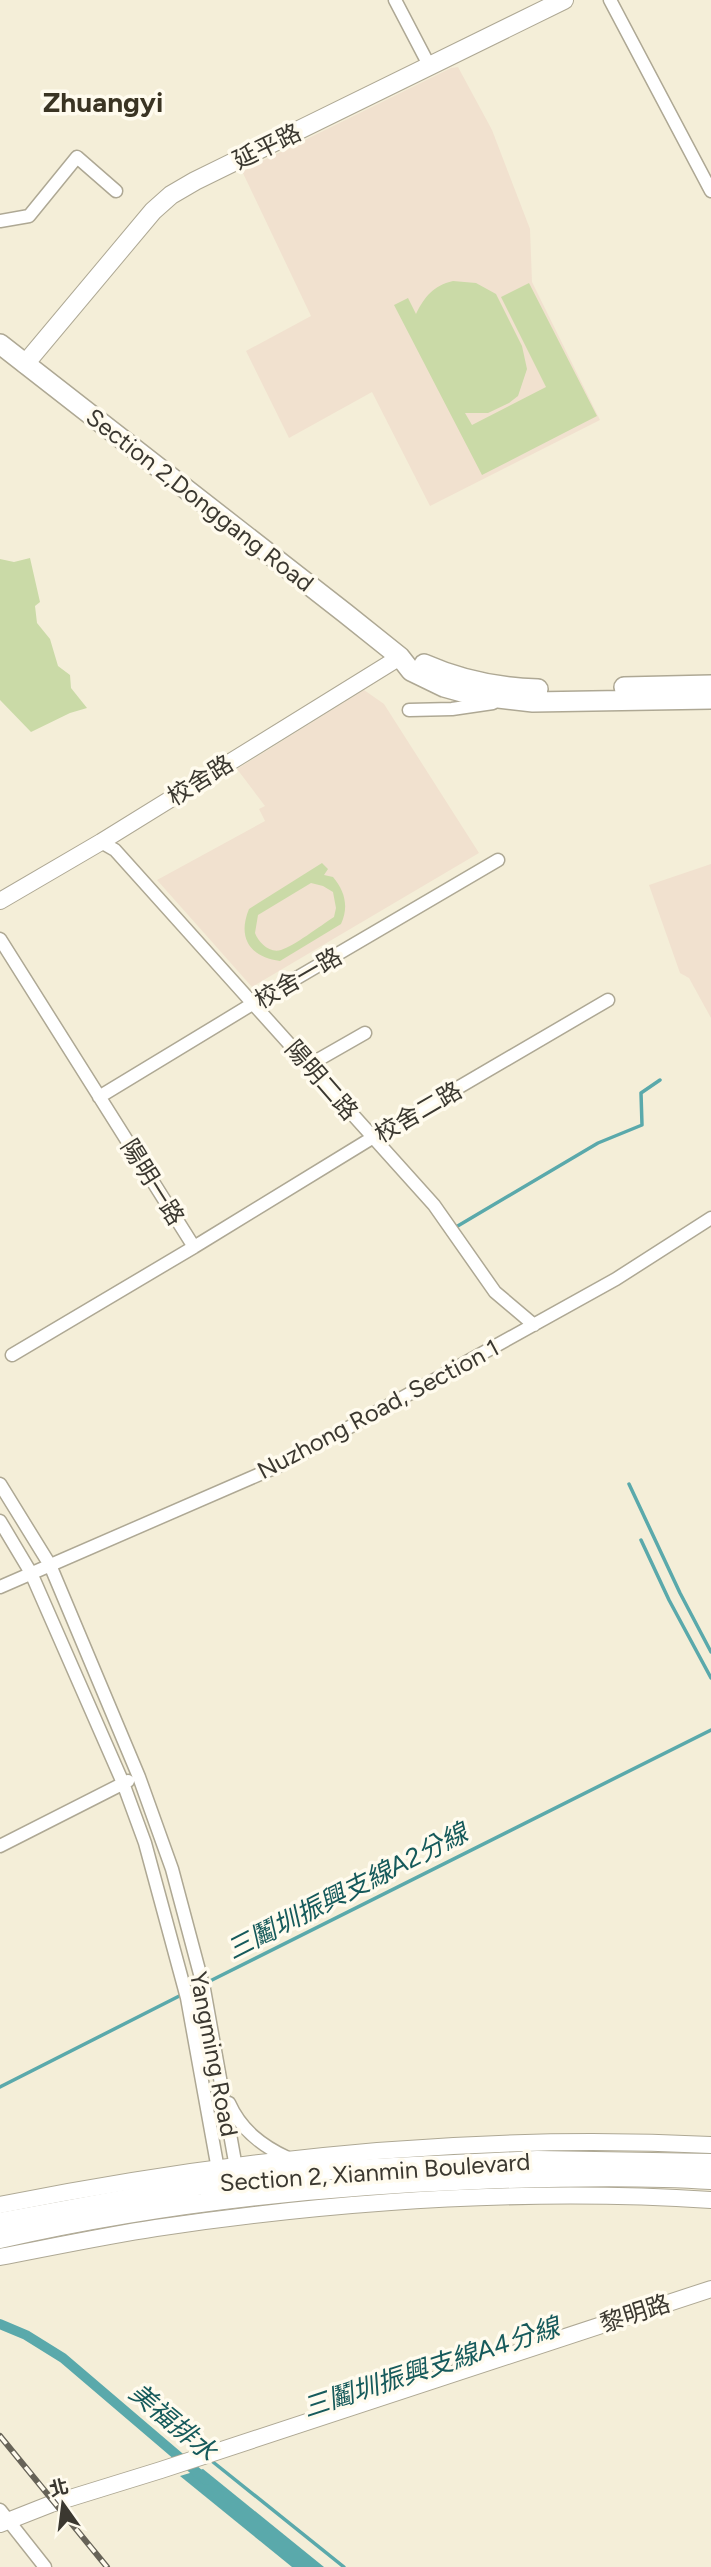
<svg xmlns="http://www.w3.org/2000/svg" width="711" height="2567" viewBox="0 0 711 2567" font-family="Figtree,'Noto Sans TC',sans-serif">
  <rect width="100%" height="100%" fill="#f4eed8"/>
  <path fill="#f1e1cf" d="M458,67L492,130L530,229L532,282L600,420L430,506L372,392L289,438L246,351L311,316L242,171L451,68Z
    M364,690L384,704L479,853L252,987L157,880L265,821L259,809L265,806L237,769Z
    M711,864V1018L689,978L680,973L649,885Z"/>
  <path fill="#cadaa7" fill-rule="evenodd" d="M453,281L476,283L496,294L522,346L527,369L518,396L509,403L488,413H465L472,425L546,387L501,297L529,283L597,416L482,475L394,305L408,298L416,314C425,296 433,286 453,281Z
    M30,558L40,602L35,606L37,623L50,639L58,666L70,675L71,688L87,708L70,713L31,732L0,700V559L14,562Z
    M322,863L328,869L324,875L333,877C345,891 349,907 341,924L280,961C250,957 237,938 249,909ZM311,883L323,886L333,892L336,908L334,917C320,926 294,946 281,950C270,954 258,942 255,933L258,915Z"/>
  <path fill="#5aa9ab" d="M203,2469L324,2567H292L180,2476Z"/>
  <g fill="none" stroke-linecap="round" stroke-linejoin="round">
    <path stroke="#5aa9ab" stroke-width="3.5" d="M456,1227L598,1143L642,1125L641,1093L660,1080
      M629,1484L680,1593L711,1652
      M641,1540L669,1600L711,1678
      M206,1983L711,1730
      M0,2087L199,1986
      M213,2462L344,2567"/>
    <path stroke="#5aa9ab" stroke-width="10" d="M0,2324L26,2335L63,2358L206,2480"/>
    <defs>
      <path id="minor" d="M395,0L430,67
        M610,0L711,191
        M0,221L29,216L77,157L116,191
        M409,710L452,709L493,703
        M101,842L115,850L434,1205L495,1292L534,1325
        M0,939L194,1247L12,1355
        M309,1065L365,1033
        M99,1097L254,1003L498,860
        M194,1247L372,1138L608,1000
        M0,1484L50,1565L139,1777L172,1869L204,1989L237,2173
        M0,1521L31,1573L123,1783L145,1843L187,1998L219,2175
        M0,1587L283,1464L616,1279L711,1218
        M0,1846L128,1781
        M229,2103C241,2130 262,2146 288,2158
        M0,2510L45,2567"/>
      <path id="tertiary" d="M0,901L101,842L400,657
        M0,2205C234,2158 472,2133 711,2145
        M0,2257C52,2247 104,2236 156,2228C339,2201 526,2188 711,2200
        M0,2524L51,2504L161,2470L711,2289"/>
      <path id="secondary" d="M25,364L153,211L171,195L195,181L564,0
        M0,2222L200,2185L333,2170L537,2160L711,2163
        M0,2239C157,2203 317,2186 478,2180C555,2177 634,2175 711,2180"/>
      <path id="primary" d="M0,344L345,613L400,657L411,671L444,687L473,695L533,702L711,699
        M424,664C460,680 499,688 538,689
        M624,687L711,685"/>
    </defs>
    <use href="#minor" stroke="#aea894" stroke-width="15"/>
    <use href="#tertiary" stroke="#aea894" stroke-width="18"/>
    <use href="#secondary" stroke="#aea894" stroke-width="20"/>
    <use href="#primary" stroke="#aea894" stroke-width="22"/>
    <use href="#minor" stroke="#fff" stroke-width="12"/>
    <use href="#tertiary" stroke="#fff" stroke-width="16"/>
    <use href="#secondary" stroke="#fff" stroke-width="18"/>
    <use href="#primary" stroke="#fff" stroke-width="19"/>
    <defs>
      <path id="rail" d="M0,2436L107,2567"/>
    </defs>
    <use href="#rail" stroke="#676358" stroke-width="6"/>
    <use href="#rail" stroke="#fffbee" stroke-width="3.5" stroke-dasharray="10" stroke-linecap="butt"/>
  </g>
  <g text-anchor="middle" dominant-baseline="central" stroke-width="7" stroke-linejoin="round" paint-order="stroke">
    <g font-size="24" fill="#3b3830" stroke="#fffbee">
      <text transform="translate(267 146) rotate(-26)">延平路</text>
      <text transform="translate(200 500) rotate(38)">Section 2,Donggang Road</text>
      <text transform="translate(200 780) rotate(-32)">校舍路</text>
      <text transform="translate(298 978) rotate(-30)">校舍一路</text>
      <text transform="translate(322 1080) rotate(49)">陽明二路</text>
      <text transform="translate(418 1112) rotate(-30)">校舍二路</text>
      <text transform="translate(153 1182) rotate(58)">陽明一路</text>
      <text transform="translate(378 1409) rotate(-28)">Nuzhong Road, Section 1</text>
      <text transform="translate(214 2054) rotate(79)">Yangming Road</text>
      <text transform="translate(375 2172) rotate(-4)">Section 2, Xianmin Boulevard</text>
      <text transform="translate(635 2313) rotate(-18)">黎明路</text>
    </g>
    <g font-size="26" font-style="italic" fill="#165a5b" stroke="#fffbee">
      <text transform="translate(347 1891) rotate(-27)">三鬮圳振興支線A2分線</text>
      <text transform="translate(431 2367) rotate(-18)">三鬮圳振興支線A4分線</text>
      <text transform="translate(173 2422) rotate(40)">美福排水</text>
    </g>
    <g font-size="28" font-weight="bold" fill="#3a3423" stroke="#fffbee">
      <text x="103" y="102">Zhuangyi</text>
    </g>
  </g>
  <g transform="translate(63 2504) rotate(346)" stroke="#fffbee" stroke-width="5" paint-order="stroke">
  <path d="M0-5L12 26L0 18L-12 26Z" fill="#3b3830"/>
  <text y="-10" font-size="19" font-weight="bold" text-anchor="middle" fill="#3b3830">北</text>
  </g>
</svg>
